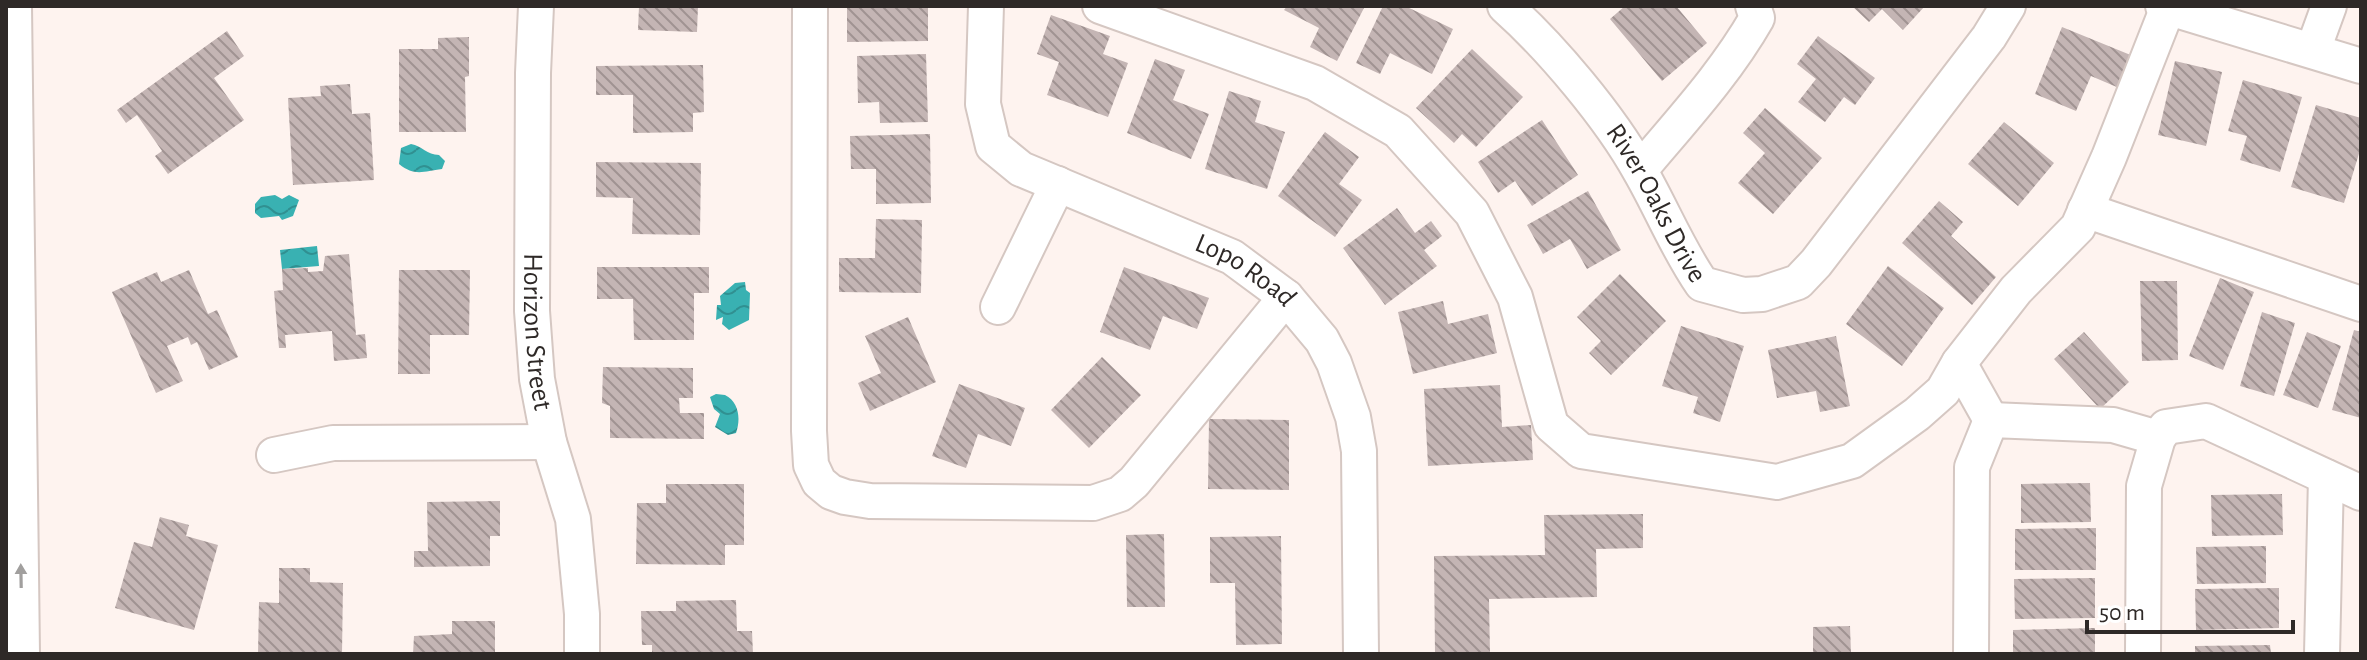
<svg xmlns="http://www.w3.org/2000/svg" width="2367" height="660" viewBox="0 0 2367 660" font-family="'Alegreya Sans',sans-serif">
  <defs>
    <pattern id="water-waves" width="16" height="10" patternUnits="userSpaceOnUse" patternTransform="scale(2)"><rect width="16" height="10" fill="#39b1b2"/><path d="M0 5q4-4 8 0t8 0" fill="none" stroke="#309091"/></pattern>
    <pattern id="building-back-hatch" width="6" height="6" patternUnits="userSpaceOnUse" patternTransform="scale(2)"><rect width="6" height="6" fill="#c4b5b4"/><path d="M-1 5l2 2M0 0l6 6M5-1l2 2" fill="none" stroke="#a09392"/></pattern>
  </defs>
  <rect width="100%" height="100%" fill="#fef3ef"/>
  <path fill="url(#water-waves)" d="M411,144C422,146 427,155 439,155L445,161L442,169C424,171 415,177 399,164L401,148Z
    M275,195L282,199L289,195L299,200L293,216L282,220L279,216L261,218L255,213V204L261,197Z
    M317,246L319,266L282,269L280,250Z
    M745,282L746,290L750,293L749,320L729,330L722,324L723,317L716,320L717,305H721L720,296L735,283Z
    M716,394L725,395C739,402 741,419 736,433L728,435L715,427L720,414L714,409L710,397Z"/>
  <path fill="url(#building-back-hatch)" d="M639,6H698L697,32L638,30Z
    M847,6H928V41L847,42Z
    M1287,6H1365L1337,61L1310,47L1319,28L1284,10Z
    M1383,6H1405L1453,29L1432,74L1390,53L1380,74L1356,63Z
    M1625,6H1676L1707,43L1662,81L1610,19Z
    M1852,6H1925L1903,30L1882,9L1869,22Z
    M1051,15L1110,36L1103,54L1128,63L1108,117L1047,95L1059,62L1037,54Z
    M2062,27L2133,56L2119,88L2091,76L2076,111L2035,94Z
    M227,31L244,56L214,78L244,120L168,174L155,156L162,151L137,115L126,123L117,110Z
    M1818,36L1875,78L1855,105L1844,97L1825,122L1798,102L1816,79L1797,64Z
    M469,37V76L465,77L466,132H399V49H438V38Z
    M1472,49L1523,97L1476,147L1462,134L1454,143L1416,108Z
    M926,54L928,122L880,123L879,102L858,103L857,56Z
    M1155,59L1185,70L1173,100L1209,114L1191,159L1127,133Z
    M2175,61L2222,72L2206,146L2158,135Z
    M703,65L704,112L693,113V132L633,133V95H596V66Z
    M2243,80L2302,97L2280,172L2240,160L2247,136L2228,131Z
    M350,84L352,114L370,113L374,180L293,185L288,98L321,96L320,86Z
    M1229,91L1261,101L1255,122L1285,132L1267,189L1205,169Z
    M2316,105L2361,118V147L2344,203L2291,187Z
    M1765,108L1822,158L1773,214L1738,183L1765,153L1743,133Z
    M1542,120L1578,175L1532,206L1515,181L1498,193L1478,162Z
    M2004,122L2054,163L2018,206L1968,164Z
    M1325,132L1359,157L1339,184L1362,200L1335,237L1278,196Z
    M930,134L931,203L876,204V169H851L850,136Z
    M596,162L701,163L700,235L632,234L633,198L596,197Z
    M1588,191L1621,250L1587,269L1570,239L1543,254L1527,225Z
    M1939,201L1963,222L1951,236L1996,277L1972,305L1902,243Z
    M1397,208L1415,233L1431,221L1442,236L1424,250L1437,266L1385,305L1343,248Z
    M876,219L922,220L921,293L839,292V258H875Z
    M349,254L356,335L365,334L367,358L334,361L332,331L285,335L286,348H279L274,291L283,290L282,269L308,268V272L323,271L325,256Z
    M1888,266L1944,308L1902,366L1846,324Z
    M597,267H709V293H694V340H634L633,299H597Z
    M1124,267L1209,298L1197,329L1163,316L1150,350L1100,332Z
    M189,270L208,314L217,310L238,357L209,370L197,342L191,345L188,337L167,346L183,381L156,393L112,292L157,272L161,282Z
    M399,270H470L469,335H430V374H398Z
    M1620,274L1666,321L1611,375L1589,353L1601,341L1577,317Z
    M2220,278L2254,292L2223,370L2189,356Z
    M2140,281H2177L2178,360L2142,361Z
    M1443,301L1448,324L1488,314L1497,353L1413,374L1398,312Z
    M2262,312L2295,323L2274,396L2240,386Z
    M908,317L936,382L870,411L858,383L881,373L865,336Z
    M1681,326L1744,346L1720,422L1693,413L1698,397L1662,386Z
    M2354,330L2361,332V418L2332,410Z
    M2084,332L2129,382L2100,409L2054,359Z
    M2307,332L2341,346L2318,408L2283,395Z
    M1836,336L1850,406L1820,412L1816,391L1777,398L1768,350Z
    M1102,357L1141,395L1089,448L1051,410Z
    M603,367L693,368V398H679L680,413H704V439L610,438V406L602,403Z
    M959,384L1025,408L1011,446L978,434L966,468L932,456Z
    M1500,385L1502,427L1531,425L1533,460L1428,466L1424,389Z
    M1209,419L1289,420V490L1208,489Z
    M2090,483L2091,522L2021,523V484Z
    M666,484H744V545H725V565L636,564L637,503H666Z
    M2282,494L2283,535L2212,536L2211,495Z
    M500,501V536H490V566L414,567V551H428L427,502Z
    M1643,514V548L1596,549L1597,597L1489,599L1490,654H1435L1434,556L1545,555L1544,515Z
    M160,517L189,525L186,536L218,545L194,630L115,608L134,542L152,547Z
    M2096,528V570H2015V529Z
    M1164,534L1165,607H1127L1126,535Z
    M1281,536L1282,644L1236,645L1235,583H1210V537Z
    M2266,546V583L2197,584L2196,547Z
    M279,568H310V582L343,583L342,654H258L259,602L279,603Z
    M2095,578V618L2015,619L2014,579Z
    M2279,588V628L2196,630L2195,589Z
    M736,600L737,631H752L753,654H652V645H642L641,611H676V601Z
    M452,621H495V654H413L414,636L452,634Z
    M1850,626L1851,654H1813V627Z
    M2095,628V654H2013V630Z
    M2270,645L2271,654H2195V646Z"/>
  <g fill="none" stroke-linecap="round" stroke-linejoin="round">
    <defs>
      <g id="minor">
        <path d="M14,6L22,654"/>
        <path id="s1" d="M536,6L533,73L532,311L537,379L549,442L573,519L582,614V654"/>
        <path d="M810,6L809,431L811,465L819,482L831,492L845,497L870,501L1093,503L1120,494L1134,482L1286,297"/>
        <path id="s2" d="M986,6L983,104L993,146L1021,169L1232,257L1286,297L1322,340L1334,363L1353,417L1359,451L1361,654"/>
        <path d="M1100,6L1315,83L1398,131L1472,213L1515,297L1551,425L1581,451L1777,482L1852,461L1917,414L1943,391L1959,363L2016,290L2078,227L2109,157L2168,7"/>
        <path id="s3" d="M1505,6C1551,47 1610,117 1640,171C1662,209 1677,248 1702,284L1743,295L1762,294L1798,282L1816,263L1989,37L2008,6"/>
        <path d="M2163,6L2361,66"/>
        <path d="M2313,50L2329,6"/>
        <path d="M1640,170C1681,121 1725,74 1757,18L1753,6"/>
        <path d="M2085,210L2361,304"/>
        <path d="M998,307L1058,184"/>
        <path d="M1959,363L1991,420"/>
        <path d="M274,455L333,443L549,442"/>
        <path d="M1971,654L1972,467L1991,420L2113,425L2158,438"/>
        <path d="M2143,654L2144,486L2158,438L2166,427L2206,421L2361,493"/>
        <path d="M2322,654L2326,477"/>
      </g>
    </defs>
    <use href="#minor" stroke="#d5c7c2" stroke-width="38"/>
    <use href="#minor" stroke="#fff" stroke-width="34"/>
  </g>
  <defs><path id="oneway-solid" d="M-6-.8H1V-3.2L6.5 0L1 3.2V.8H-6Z" transform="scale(2)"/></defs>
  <use fill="#a19f9e" href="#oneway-solid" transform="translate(21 576) rotate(-91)"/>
  <g text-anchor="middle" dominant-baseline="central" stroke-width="6" stroke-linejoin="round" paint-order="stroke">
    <g font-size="28" fill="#2e2927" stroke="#fff">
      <text stroke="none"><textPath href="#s3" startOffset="250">River Oaks Drive</textPath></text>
      <text stroke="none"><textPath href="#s2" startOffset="424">Lopo Road</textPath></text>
      <text stroke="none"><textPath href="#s1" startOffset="326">Horizon Street</textPath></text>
    </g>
  </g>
  <rect width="2367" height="660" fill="none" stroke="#2e2927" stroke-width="16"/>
  <path d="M2087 620v12h206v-12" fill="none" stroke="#2e2927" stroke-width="4"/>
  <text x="2099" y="620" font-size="24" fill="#2e2927" stroke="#ffffff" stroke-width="6" paint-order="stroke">50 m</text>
</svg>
